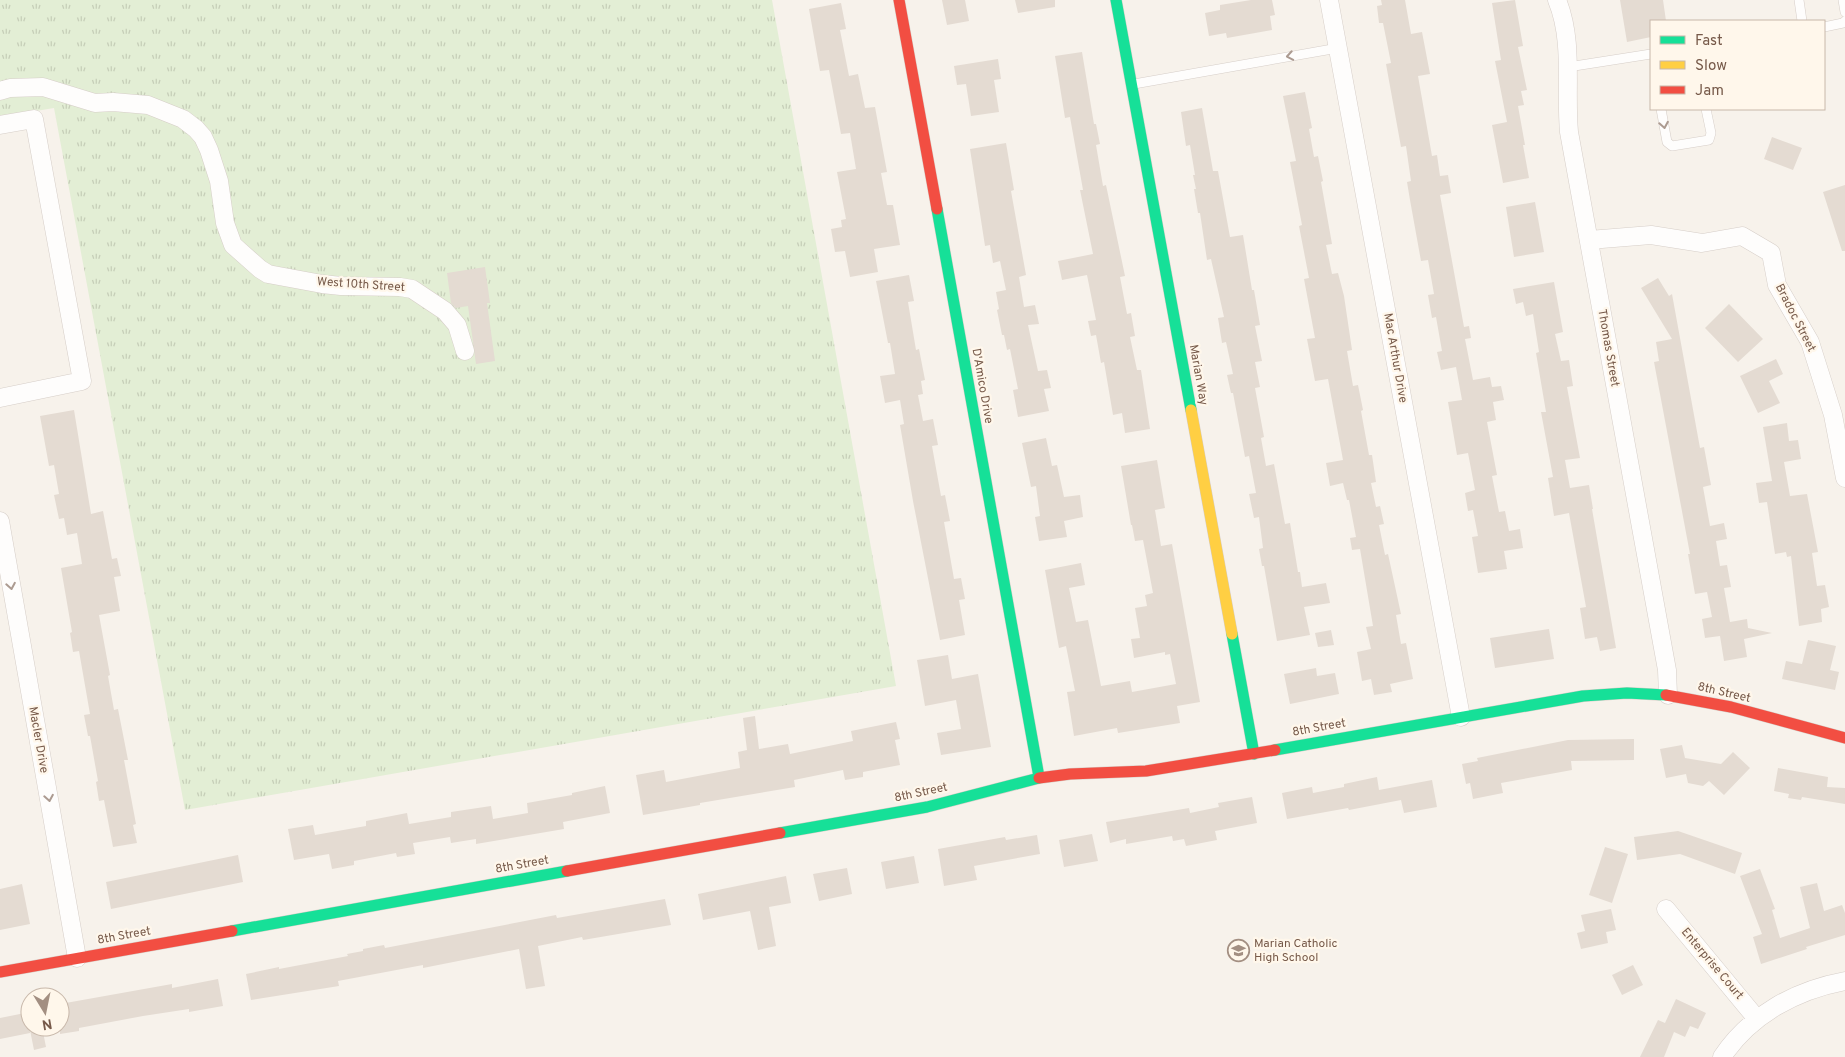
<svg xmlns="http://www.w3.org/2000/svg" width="1845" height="1057" viewBox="0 0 1845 1057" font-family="Overpass,sans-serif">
  <defs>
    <pattern id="grass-tufts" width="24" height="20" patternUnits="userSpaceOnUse" patternTransform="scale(1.25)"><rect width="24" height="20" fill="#e3eed5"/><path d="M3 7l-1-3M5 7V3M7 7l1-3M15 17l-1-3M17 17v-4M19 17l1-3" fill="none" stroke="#c6ceb8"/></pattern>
  </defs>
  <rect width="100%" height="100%" fill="#f7f2eb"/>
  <path fill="url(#grass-tufts)" d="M0,0H772L896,686L185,810L54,108L0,117Z"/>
  <path fill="#e4dbd2" d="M942,0H965L969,21L947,25Z
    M1015,0H1055V7L1018,13Z
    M1251,0H1272L1275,15L1270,16L1272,30L1227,38L1226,33L1209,36L1205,13L1220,10V5Z
    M1381,0H1405L1411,34L1422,32L1430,74L1418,76L1432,156L1437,155L1440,176L1448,175L1451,193L1440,195L1464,327L1469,326L1471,338L1465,339L1473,380L1490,377L1492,387L1501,386L1504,400L1493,402L1496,420L1487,422L1497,475L1492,476L1499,512L1505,511L1509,531L1520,529L1523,548L1504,551L1507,569L1478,573L1472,537L1478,536L1473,510L1468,511L1465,493L1475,490L1468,453L1457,455L1448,402L1462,400L1456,367L1441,370L1437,352L1442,351L1436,317L1432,318L1428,295L1434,294L1428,260L1421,261L1410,200L1407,182L1411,181L1406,146L1401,147L1386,64L1391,63L1383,23H1379L1377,6L1382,5Z
    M1515,0L1523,46L1518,47L1527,90L1521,91L1524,105L1518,106L1525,145H1523L1529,178L1503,183L1492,125L1507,122L1495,61L1501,60L1492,3Z
    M1620,0H1663L1666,21H1651V37L1627,42Z
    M841,3L846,29L840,30L849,76L858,74L865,108L875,107L887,172L881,173L887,205H893L900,245L874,249L878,272L850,277L845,251L835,252L831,229L842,227L841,220L846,219L837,172L856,169L850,133L841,134L829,70L820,71L809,9Z
    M1082,52L1094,124H1096L1100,144L1096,145L1103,186L1106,185L1125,276L1120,277L1127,314L1131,313L1135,336L1130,337L1137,370H1141L1150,429L1125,433L1122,413L1113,415L1104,362L1101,363L1096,335L1091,336L1088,321L1096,320L1087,275L1062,280L1058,261L1093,254L1080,190H1083L1070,117L1065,118L1055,56Z
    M998,59L1001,79L994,80L999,112L971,116L966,84L957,85L954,66Z
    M1305,92L1312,128L1309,129L1314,157L1318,156L1323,181L1321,182L1332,244L1326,245L1332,274L1338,273L1344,296L1352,350L1347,351L1353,386L1358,385L1363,410L1361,411L1369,455H1372L1376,482L1371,483L1376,507L1380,506L1384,524L1379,525L1385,555L1388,554L1401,614L1396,615L1401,644L1406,643L1413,679L1390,684L1392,692L1374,695L1371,679L1362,681L1357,652L1371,649L1366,627L1373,626L1360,549L1352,550L1350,538L1356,537L1349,500H1347L1343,483L1330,486L1326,463L1343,460L1328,379L1315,381L1307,339L1315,338L1304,279L1309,278L1299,226L1302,225L1290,162L1296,161L1283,96Z
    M1202,108L1213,171H1218L1230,237L1243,235L1252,290H1254L1260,325L1255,326L1262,361L1255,362L1260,387L1255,388L1264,437L1261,438L1266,466L1274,464L1285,524L1290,523L1298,572H1300L1302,587L1326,583L1330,603L1304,607L1310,635L1277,641L1264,566H1262L1259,549L1263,548L1259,517L1254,518L1249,494L1256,493L1249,456L1245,457L1233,393H1231L1227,375L1233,374L1226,342L1222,343L1218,318L1224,317L1211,259L1207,260L1200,213H1198L1194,189H1196L1193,175H1195L1190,145L1186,146L1181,112Z
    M1772,137L1802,148L1793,170L1764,159Z
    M1006,143L1014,190L1011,191L1026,275L1019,277L1024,307L1035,305L1039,324L1028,325L1038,371L1047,370L1051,388L1044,389L1049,411L1018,417L1013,390L1018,389L1010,349L1007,350L1004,335H1002L997,310L999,309L996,292L1006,290L1000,261L993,263L990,245L985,246L970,149Z
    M1845,185V251H1842L1823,192Z
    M1535,202L1544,252L1514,257L1506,207Z
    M485,267L490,303H487L495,361L476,364L468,306L456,308L451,303L447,273Z
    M909,275L914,301L908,302L916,350L919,349L925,380L921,381L923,394L918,395L923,421L933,419L938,445L932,446L941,496L945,495L950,521L944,522L954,579L961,578L965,599L959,600L965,635L940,640L913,501L900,425L904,424L900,400L885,403L880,376L895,374L890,343H888L876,281Z
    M1658,278L1669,296L1672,294L1700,448L1704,447L1711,485L1703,487L1710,526L1724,523L1727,539L1716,541L1720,566L1727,565L1731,587L1724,588L1730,622L1747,619L1748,628L1772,633L1744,639L1747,657L1724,661L1720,636L1705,638L1702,619L1712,617L1707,592L1695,594L1688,554H1690L1654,362L1659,361L1656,342L1672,339L1641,288Z
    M1554,282L1563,332L1555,334L1561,361L1569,360L1573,386L1567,387L1580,458L1565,460L1570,488L1589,485L1593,509H1592L1616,648L1600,651L1597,637L1585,639L1580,608L1586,607L1569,513L1554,516L1548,478L1553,477L1541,412H1546L1536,353L1539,352L1533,314L1526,316L1523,302L1516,304L1513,289Z
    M1729,304L1763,339L1738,362L1705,328Z
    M1776,359L1783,374L1769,381L1780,403L1758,413L1740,376Z
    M74,410L91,514L103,511L112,559L117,558L121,576L114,577L120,611L99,615L110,675L108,676L114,710L118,709L128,760H124L136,824L133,825L137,843L113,847L104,800L99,801L96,782L98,781L90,736H88L84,715L90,714L79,651L73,652L70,633L72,632L61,568L82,564L77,533L67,535L64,518L59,519L54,495L59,494L54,465L49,466L40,416Z
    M1787,423L1789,441L1798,440L1801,459L1784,462L1790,496L1807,494L1818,552L1812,553L1817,586L1825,585L1829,607L1821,609L1822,622L1799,626L1791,556L1787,557L1786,552L1775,554L1767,502L1759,503L1756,483L1772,481L1763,427Z
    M1046,438L1052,466L1057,465L1064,497L1080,495L1083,517L1064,521L1067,537L1039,541L1035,517L1040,516L1036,486L1031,487L1022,443Z
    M1157,460L1165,508L1155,510L1161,546L1172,544L1200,702L1177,706L1180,723L1118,733L1117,728L1074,736L1067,692L1075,691L1066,646L1059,648L1045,570L1081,563L1085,585L1069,588L1076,622L1088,620L1101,686L1130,681L1132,692L1176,684L1170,654L1165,655V652L1134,658L1131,639L1140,638L1135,608L1147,606L1145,595L1153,593L1143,540L1135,541L1132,525H1131L1121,466Z
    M1549,629L1554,659L1495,668L1490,638Z
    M1331,630L1334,645L1318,647L1315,633Z
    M1808,640L1836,646L1830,670L1839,672L1835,690L1782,679L1786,661L1802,664Z
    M948,655L952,679L978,674L991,747L941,755L937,733L961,729L956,700L925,706L917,660Z
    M1316,668L1317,676L1335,673L1339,694L1290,704L1284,674Z
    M755,716L759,749L788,744L790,754L853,741L851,731L896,722L900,739L895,740L900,765L863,772V777L845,780L843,770L794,780L795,787L700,803V805L643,815L636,775L664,770L666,782L740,768L738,752L747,750L743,718Z
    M1634,739V760L1571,761L1572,770L1501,783L1503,793L1473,799L1470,783L1466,784L1462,764L1478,761L1477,758L1568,740Z
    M1682,745L1685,758L1721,764L1733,752L1750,768L1724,795L1709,781L1703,786L1688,783L1686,774L1666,778L1660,749Z
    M1778,768L1828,777L1827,787L1845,788V804L1802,797L1801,800L1788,798L1789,794L1774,791Z
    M1377,777L1379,790L1432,780L1437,807L1404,813L1401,800L1349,810L1348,808L1287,819L1282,793L1312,787L1313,793L1344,787V784Z
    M605,786L610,813L563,822L564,829L476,844V839L451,843L450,837L413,843L415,854L397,857L396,853L354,861V865L332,869L329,854L294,860L288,829L313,825L315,835L366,826V821L407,813L409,824L451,817V812L491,806L493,819L528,813L527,803L572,795V793Z
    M1252,797L1257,823L1215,831L1217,840L1186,846L1184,839L1173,841L1172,836L1126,844V839L1110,843L1106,822L1189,808L1190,813L1219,807L1218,803Z
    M1678,831L1742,853L1735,874L1680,854L1637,860L1634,837Z
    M1092,834L1098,861L1064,867L1059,840Z
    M1037,835L1040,854L974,866L977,880L944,886L938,849L1005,837L1006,840Z
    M1605,847L1628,854L1612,903L1589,895Z
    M238,855L243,882L111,909L106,882Z
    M914,856L919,883L886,889L881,862Z
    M847,868L852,894L819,901L813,874Z
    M1760,869L1775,909L1772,910L1780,938L1810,928L1800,887L1817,883L1824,911L1842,905L1845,913V935L1806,947L1807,949L1761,964L1753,937L1762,934L1740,876Z
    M786,876L791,903L769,907L776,946L758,950L750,911L703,920L698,894Z
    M22,884L30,924L0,930V889Z
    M665,899L671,925L583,940L582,937L538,946L545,986L526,989L519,949L423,968V965L338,981L339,986L251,1000L246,974L279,967V969L348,956L347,954L363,951V949L384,945L385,948L556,915L557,918Z
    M1611,909L1616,930L1606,932L1608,943L1581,949L1577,933L1585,931L1581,915Z
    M1633,965L1643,985L1622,995L1612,975Z
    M218,979L223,1006L189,1012V1009L143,1016L79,1028V1031L60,1034V1004L172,984V988Z
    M1676,999L1706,1013L1698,1029L1690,1026L1685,1037L1674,1032L1664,1057H1640L1658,1020L1665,1023Z
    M30,1012V1027H42L46,1047L34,1050L30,1030V1033L0,1039V1018Z"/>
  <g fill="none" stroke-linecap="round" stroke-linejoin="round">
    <defs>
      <path id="lane" d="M1799,0L1802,21
        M1843,0L1845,12
        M1824,27L1843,23L1845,21
        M1568,67L1651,54
        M1134,84L1338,48
        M1661,109L1667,142L1672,146L1709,140L1711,133L1706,109"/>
      <path id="street" d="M1329,0L1461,717
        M1557,0C1574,41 1565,89 1569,132L1667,670L1668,695
        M0,91L10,88L43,87L95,103L113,102L148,105L183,119L196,129L203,137L209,150L219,181L225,223L233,245L260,269L268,274L322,284L341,286L400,287L412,289L445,311L457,325L465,351
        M0,125L34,119L82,381L0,398
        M1589,240L1651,235L1702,243L1742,236L1771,253L1777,285L1810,342L1833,415L1845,478
        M0,521L77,958
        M1666,909L1757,1019
        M1722,1057C1750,1015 1796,990 1845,981"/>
      <path id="fast" d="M1116,0L1191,410
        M937,209L1039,777
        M1232,634L1254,754
        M1275,750L1583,696L1627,693L1666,695
        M780,833L927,807L1039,778
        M232,931L567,871"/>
      <path id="slow" d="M1191,410L1232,634"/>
      <path id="jam" d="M899,0L937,209
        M1666,695L1731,707L1845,738
        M1039,778L1070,774L1146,771L1275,750
        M567,871L780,833
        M0,972L232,931"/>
    </defs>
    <use href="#lane" stroke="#d6cec8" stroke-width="10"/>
    <use href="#street" stroke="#d6cec8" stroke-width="19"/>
    <use href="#fast" stroke="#d7cec7" stroke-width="12"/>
    <use href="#slow" stroke="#d7cec7" stroke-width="12"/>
    <use href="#jam" stroke="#d7cec7" stroke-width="12"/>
    <use href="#lane" stroke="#fefdfc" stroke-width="9"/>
    <use href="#street" stroke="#fefdfc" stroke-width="18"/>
    <use href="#fast" stroke="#16e098" stroke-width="11"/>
    <use href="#slow" stroke="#ffcf43" stroke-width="11"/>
    <use href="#jam" stroke="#f24e42" stroke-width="11"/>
  </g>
  <defs><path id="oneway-chevron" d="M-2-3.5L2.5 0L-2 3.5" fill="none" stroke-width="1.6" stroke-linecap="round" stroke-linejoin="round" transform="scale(1.25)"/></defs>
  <g stroke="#ac9b91">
    <use href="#oneway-chevron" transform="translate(1290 56) rotate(170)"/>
    <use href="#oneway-chevron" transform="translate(1664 125) rotate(80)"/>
    <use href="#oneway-chevron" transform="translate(11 586) rotate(80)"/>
    <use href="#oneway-chevron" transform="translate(49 798) rotate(80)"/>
  </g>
  <defs>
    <symbol id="school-ring" viewBox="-11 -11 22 22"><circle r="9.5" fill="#fff7eb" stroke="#a38f82" stroke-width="1.5"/><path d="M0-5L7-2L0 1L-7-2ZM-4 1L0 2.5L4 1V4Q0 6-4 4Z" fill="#a38f82"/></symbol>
  </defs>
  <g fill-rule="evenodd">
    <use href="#school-ring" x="1226" y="938" width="25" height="25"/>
  </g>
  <g text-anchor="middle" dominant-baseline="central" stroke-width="4.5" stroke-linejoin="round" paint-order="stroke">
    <g font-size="12" fill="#765949" stroke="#fff7eb">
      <text transform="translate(361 285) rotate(4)">West 10th Street</text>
      <text transform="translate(1795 318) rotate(63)">Bradoc Street</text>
      <text transform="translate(1608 348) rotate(80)">Thomas Street</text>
      <text transform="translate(1395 358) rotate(80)">Mac Arthur Drive</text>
      <text transform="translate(1198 375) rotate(80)">Marian Way</text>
      <text transform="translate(982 386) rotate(80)">D'Amico Drive</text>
      <text transform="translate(1724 693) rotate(13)">8th Street</text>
      <text transform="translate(1319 728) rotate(-10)">8th Street</text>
      <text transform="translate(38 740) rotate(80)">Macler Drive</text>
      <text transform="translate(921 793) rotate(-12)">8th Street</text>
      <text transform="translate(522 865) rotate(-10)">8th Street</text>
      <text transform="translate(124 936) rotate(-10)">8th Street</text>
      <text transform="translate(1712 964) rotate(50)">Enterprise Court</text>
    </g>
    <g font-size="12" fill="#765949" stroke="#fff7eb" text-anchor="start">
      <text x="1254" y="944">Marian Catholic<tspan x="1254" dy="14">High School</tspan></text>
    </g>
  </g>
  <rect x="1650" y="20" width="175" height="90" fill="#fff7eb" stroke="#c8b8aa"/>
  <rect x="1660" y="36" width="25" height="8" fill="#16e098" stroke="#c8b8aa"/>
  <text x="1695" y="45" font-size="15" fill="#765949">Fast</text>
  <rect x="1660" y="61" width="25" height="8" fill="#ffcf43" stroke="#c8b8aa"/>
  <text x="1695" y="70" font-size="15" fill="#765949">Slow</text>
  <rect x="1660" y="86" width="25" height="8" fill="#f24e42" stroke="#c8b8aa"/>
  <text x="1695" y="95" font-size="15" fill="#765949">Jam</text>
  <g transform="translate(45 1012) rotate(170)"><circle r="24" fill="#fff7eb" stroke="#c8b8aa"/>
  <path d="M0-4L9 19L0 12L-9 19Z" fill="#a38f82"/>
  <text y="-8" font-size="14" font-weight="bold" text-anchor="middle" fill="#765949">N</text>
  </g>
</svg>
